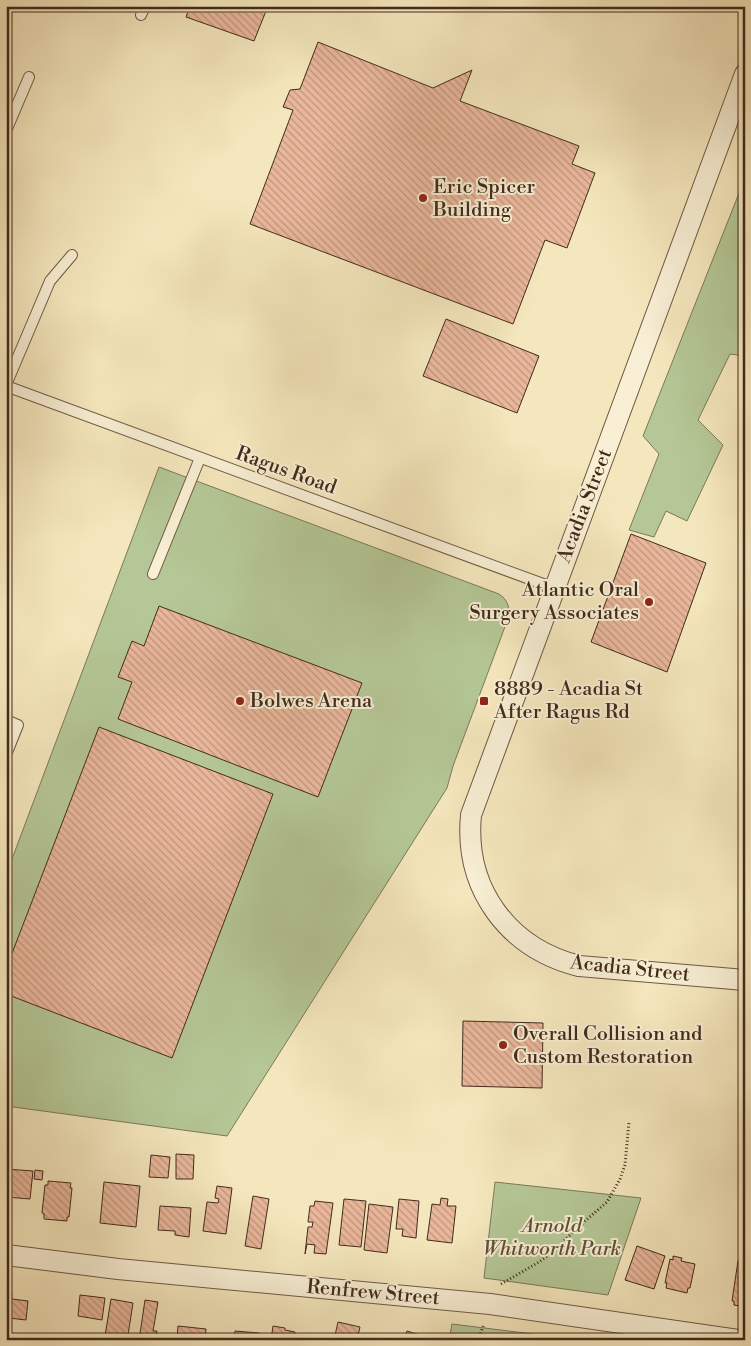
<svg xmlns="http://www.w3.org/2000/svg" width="751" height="1346" viewBox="0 0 751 1346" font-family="'Libre Bodoni',serif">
  <defs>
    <pattern id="building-back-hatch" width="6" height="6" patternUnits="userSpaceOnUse" patternTransform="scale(1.25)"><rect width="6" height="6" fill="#eab79b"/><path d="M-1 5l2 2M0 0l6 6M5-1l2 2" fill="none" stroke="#bf957e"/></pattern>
  </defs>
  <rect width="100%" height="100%" fill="#f5e7bd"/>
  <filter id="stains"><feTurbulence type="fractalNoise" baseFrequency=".004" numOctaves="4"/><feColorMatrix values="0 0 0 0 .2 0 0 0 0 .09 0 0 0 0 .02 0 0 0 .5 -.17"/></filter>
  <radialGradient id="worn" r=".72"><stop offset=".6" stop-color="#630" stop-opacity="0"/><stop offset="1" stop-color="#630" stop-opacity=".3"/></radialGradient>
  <path fill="#b5c796" stroke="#7c7859" d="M745,178V356L730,354L698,420L723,445L687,521L666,511L654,537L629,530L659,454L643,436Z
    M159,467L499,594C507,599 510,607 509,616L453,766L447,788L227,1136L6,1106V875Z
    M495,1182L641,1198L608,1295L484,1278Z
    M452,1324L565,1338L564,1340H449Z"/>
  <path fill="url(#building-back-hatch)" stroke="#422a1c" d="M190,6H268L254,41L186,17Z
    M318,42L433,88L472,70L460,101L579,146L572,164L595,173L567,248L545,240L513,324L250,224L293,110L283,107L290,90L300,89Z
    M446,319L539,356L517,413L423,376Z
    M631,534L706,563L667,672L591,642Z
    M159,606L362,683L318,797L118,719L132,682L118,677L132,641L144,646Z
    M99,727L273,794L172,1058L6,994V969Z
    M463,1021L543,1023L542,1088L462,1086Z
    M176,1154L194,1155L193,1179H176Z
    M151,1155L170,1157L168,1178L149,1177Z
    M6,1169L33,1171L30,1199L6,1197Z
    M35,1170L43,1171L42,1180L34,1179Z
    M48,1181L71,1183L70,1188H72L69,1217H67V1221L44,1219V1214L42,1213L45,1185H48Z
    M104,1182L140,1186L136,1227L100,1223Z
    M217,1186L232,1188L226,1234L203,1231L207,1202L218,1203L219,1199L215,1198Z
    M253,1196L269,1199L261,1249L245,1246Z
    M441,1198L448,1199L447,1206H456L452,1243L427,1240L432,1204L440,1205Z
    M344,1199L366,1201L361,1247L339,1245Z
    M399,1199L419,1201L416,1238L402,1236L403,1229H396Z
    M315,1201L333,1203L326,1254L314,1253L315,1245L307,1244L305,1254L308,1227H312L313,1222H308L310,1206H314Z
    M369,1204L393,1207L387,1253L364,1250Z
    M160,1206L191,1208L189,1237L175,1235V1231L158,1230Z
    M637,1246L665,1256L654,1289L625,1280Z
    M745,1251V1307L734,1305V1301H732L738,1261L743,1262Z
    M673,1256L682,1258L681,1261L695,1264L690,1288H688L687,1293L666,1288L667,1283H665L670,1259L673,1260Z
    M6,1291L12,1292V1299L28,1301L26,1320L9,1318L8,1325L6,1324Z
    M80,1295L105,1298L102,1320L78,1316Z
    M111,1299L133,1303L128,1335L122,1334L121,1339L105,1336Z
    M145,1300L158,1302L153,1331H157L156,1337L140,1334Z
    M338,1322L360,1327L357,1340H334Z
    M178,1326L206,1329L205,1340H177Z
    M273,1326L285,1328V1330L295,1332L294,1340H271Z
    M235,1331L259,1333L258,1340H234Z
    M407,1331L426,1337L427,1340H404Z"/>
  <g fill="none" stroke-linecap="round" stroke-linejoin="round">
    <defs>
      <path id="lane" d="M141,15L145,6
        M6,131L29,77
        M6,385L50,281L72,255
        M6,386L554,588
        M153,574L200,458
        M6,720L18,725L6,755"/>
      <path id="street" d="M745,74L471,815C464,889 508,948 579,966L745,980
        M6,1255L118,1269L490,1304L738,1340"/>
    </defs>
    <use href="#lane" stroke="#6f5944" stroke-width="12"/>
    <use href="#street" stroke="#6f5944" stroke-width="22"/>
    <path stroke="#422a1c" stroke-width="3" stroke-dasharray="1 2.5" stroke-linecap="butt" d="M501,1284L539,1262L553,1252L577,1228L607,1202L620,1179L625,1165L629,1122
      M478,1340L484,1324"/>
    <use href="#lane" stroke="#f8efd4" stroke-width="10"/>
    <use href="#street" stroke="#f8efd4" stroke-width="20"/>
  </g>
  <g fill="#8f2418" stroke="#f8efd4" stroke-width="2">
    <circle cx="423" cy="198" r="5"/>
    <circle cx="649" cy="602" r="5"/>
    <circle cx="240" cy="701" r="5"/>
    <rect x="479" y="696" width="10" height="10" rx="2.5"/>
    <circle cx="503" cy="1045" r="5"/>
  </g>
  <g text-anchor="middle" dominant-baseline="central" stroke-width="4" stroke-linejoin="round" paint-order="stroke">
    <g font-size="20" fill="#422a1c" stroke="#f8efd4" text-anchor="start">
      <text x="433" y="187">Eric Spicer<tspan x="433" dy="23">Building</tspan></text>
      <text x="639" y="590" text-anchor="end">Atlantic Oral<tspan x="639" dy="23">Surgery Associates</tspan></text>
      <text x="494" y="689">8889 - Acadia St<tspan x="494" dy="23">After Ragus Rd</tspan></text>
      <text x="250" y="701">Bolwes Arena</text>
      <text x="513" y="1034">Overall Collision and<tspan x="513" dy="23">Custom Restoration</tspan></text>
    </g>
    <g font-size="20" fill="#422a1c" stroke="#f8efd4">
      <text transform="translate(286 471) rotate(20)">Ragus Road</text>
      <text transform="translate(585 506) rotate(-69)">Acadia Street</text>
      <text transform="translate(630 969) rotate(6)">Acadia Street</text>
      <text transform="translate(373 1293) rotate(5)">Renfrew Street</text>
    </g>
    <g font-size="20" font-style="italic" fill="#5f513a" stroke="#f8efd4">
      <text x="552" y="1226">Arnold<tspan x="552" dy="23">Whitworth Park</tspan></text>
    </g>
  </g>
  <rect width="751" height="1346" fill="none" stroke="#f5e7bd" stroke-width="25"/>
  <rect x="8" y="8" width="736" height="1331" fill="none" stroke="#422a1c" stroke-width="2.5"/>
  <rect x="12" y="12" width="726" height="1321" fill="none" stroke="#422a1c"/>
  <rect width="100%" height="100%" filter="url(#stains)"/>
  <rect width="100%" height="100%" fill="url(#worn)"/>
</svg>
